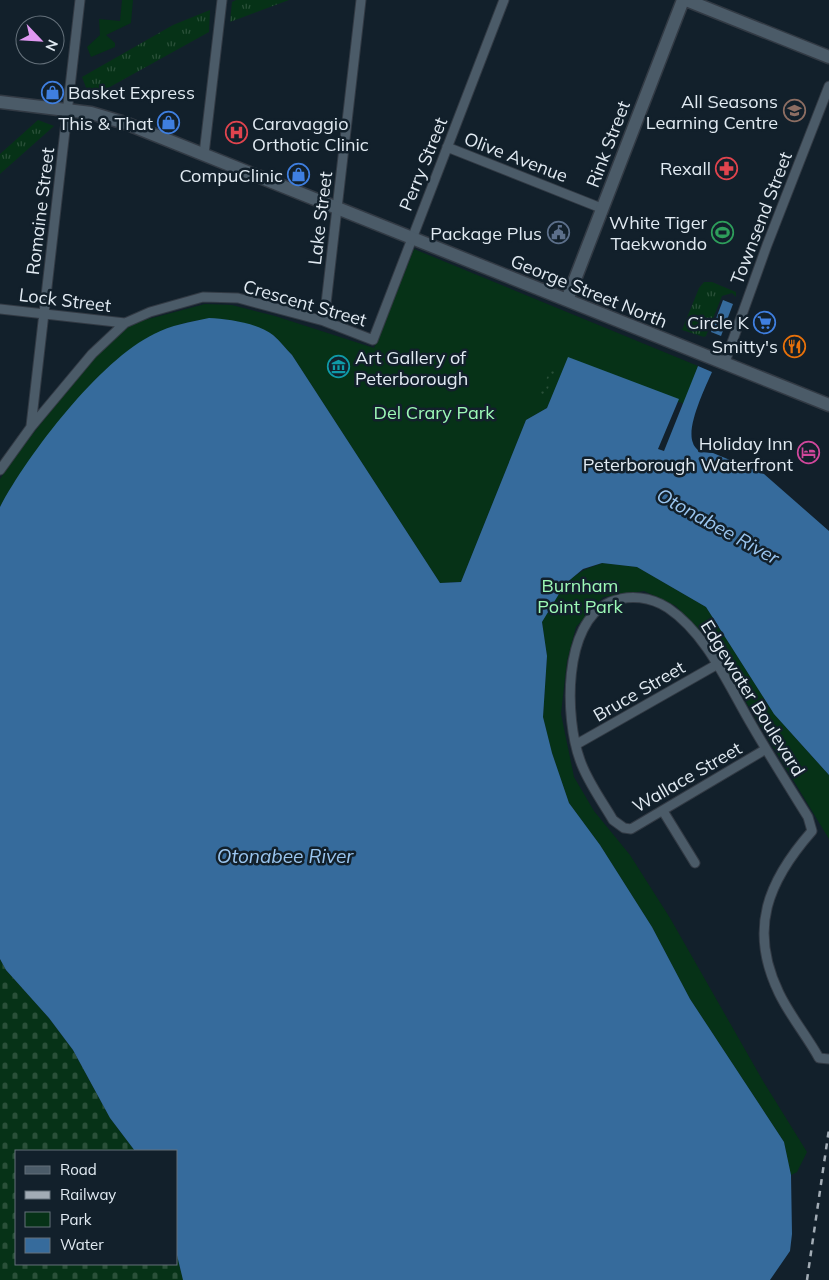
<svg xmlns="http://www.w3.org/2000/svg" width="829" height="1280" viewBox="0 0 829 1280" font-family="Mulish,sans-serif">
  <defs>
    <pattern id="grass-tufts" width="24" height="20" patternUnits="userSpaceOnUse" patternTransform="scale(1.25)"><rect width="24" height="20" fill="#063217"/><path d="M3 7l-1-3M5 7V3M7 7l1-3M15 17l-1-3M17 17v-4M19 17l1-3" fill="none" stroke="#2a5039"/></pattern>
    <pattern id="cemetery-stones" width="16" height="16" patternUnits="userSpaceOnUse" patternTransform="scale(1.25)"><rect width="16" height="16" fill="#063217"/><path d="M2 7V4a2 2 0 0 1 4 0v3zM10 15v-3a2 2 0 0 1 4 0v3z" fill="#2a5039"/></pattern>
    <pattern id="garden-dots" width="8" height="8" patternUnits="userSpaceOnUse" patternTransform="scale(1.25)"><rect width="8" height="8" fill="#063217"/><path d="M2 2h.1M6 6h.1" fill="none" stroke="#2a5039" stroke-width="1.8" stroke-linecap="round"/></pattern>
  </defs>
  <rect width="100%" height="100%" fill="#12202b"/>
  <path fill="url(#grass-tufts)" d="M236,0H289L230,22L232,2Z
    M210,10L209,32L90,98L82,77L173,25Z
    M38,120L54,126L0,174V154Z
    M704,282H712L736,292V297L732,293L722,296L706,336L704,337L682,330L699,288Z"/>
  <path fill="url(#cemetery-stones)" d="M0,959L6,970L49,1018L73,1050L110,1118L135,1151H16V1264H176V1251L183,1280H0Z"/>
  <path fill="#063217" d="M122,0H133L131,23L106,35L115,43V47L91,57L87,47L100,35L99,19L120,21Z
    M414,249L698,366L684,404L568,358L547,408L526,420L461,582L440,583L292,355C286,349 280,341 274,336C266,329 252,327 242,323C226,318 211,318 194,321C130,333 90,384 52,432C33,456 14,480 0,507V479L13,459L92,359L119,332L141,321L205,304L232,305L275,316L374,348Z
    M603,563L637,567L706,607L774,714L829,775V839L721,661L700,632L676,606L644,591L603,597L576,627L567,661L561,714L574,777L594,811L630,855L670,918L763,1081L807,1152L797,1172L791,1175L784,1142L690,999L652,927L600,845L569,803L552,753L543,717L547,656L542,622C561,591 565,574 603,563Z"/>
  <path fill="url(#garden-dots)" d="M551,368L556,370L544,398L539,396Z"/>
  <path fill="#366b9c" d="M723,300L733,304L721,336L711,332Z
    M209,318C228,319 258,323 273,335C280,341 286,349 292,355L440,583L461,582L526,420L547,408L568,357L679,399L658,449L664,451L698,366L712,372C705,388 686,427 693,443C694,447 698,450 700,452L713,453L764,474L829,531V775L774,714L706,607L637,567L602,563L583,569L565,584L542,622L547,656L543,717L552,753L569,803L600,845L652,927L690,999L784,1142L791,1175L792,1234L790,1251L770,1280H183L176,1251V1151H135L110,1118L73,1050L49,1018L6,970L0,959V507C28,454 100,360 154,334C171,325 190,322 209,318Z"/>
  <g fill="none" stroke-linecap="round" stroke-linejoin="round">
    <defs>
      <path id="street" d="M447,147L601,208
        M204,154L222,0
        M0,309L125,323
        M324,321L361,0
        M725,362L767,245L829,86
        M31,426L80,0
        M0,470L31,427L92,354L125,323L150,312L203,297L238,298L324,321L373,340L504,0
        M577,744L716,665
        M766,749L631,829L624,828L613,820C602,801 587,781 580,760C565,719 562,623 610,602C630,594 651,597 668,608C708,635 729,687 753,727C771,758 790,788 808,817L812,831C768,881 748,929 779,993C790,1016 807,1036 819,1058L829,1059
        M663,811L695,863"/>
      <path id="secondary" d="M686,0L829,57
        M0,102L91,113L125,123L829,405
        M567,300L683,0"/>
    </defs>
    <use href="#street" stroke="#323a44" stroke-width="11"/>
    <use href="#secondary" stroke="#323a44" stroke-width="15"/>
    <use href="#street" stroke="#4b5b68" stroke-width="9"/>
    <use href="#secondary" stroke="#4b5b68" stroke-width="12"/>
    <path stroke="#a2acb5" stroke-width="2.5" stroke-dasharray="6 6" stroke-linecap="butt" d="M807,1280L829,1129"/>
  </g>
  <defs>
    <symbol id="shop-ring" viewBox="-11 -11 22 22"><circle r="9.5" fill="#12202b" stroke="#3f7fe0" stroke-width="1.5"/><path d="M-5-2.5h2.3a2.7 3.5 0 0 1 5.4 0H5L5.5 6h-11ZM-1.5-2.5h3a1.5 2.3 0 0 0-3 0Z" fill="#3f7fe0"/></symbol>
    <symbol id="school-ring" viewBox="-11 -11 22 22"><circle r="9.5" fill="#12202b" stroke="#8d6e63" stroke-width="1.5"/><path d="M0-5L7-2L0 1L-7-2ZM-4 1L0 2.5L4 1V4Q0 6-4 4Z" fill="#8d6e63"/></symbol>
    <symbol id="hospital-ring" viewBox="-11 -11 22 22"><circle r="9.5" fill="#12202b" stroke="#e0444e" stroke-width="1.5"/><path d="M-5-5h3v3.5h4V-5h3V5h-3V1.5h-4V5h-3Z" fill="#e0444e"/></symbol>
    <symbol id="pharmacy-ring" viewBox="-11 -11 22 22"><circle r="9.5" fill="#12202b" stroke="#e0444e" stroke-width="1.5"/><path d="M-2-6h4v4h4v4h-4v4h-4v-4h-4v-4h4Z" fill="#e0444e"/></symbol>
    <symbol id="stadium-ring" viewBox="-11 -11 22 22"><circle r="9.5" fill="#12202b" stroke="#2e9e5b" stroke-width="1.5"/><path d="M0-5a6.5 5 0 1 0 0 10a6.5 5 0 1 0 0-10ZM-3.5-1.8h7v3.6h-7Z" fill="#2e9e5b"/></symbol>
    <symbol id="civic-ring" viewBox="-11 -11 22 22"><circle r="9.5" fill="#12202b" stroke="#5c6f8a" stroke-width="1.5"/><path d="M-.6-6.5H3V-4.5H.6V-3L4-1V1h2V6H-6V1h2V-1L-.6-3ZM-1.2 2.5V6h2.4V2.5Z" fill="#5c6f8a"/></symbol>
    <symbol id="supermarket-ring" viewBox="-11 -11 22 22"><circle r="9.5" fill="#12202b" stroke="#3f7fe0" stroke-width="1.5"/><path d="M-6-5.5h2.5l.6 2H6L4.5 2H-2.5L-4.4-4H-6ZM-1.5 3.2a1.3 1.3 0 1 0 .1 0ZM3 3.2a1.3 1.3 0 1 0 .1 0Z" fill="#3f7fe0"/></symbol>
    <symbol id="restaurant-ring" viewBox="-11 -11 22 22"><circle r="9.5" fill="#12202b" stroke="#e8710a" stroke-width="1.5"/><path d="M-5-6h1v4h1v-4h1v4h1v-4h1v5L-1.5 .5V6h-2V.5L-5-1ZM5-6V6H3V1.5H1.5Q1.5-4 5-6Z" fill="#e8710a"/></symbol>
    <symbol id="museum-ring" viewBox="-11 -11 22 22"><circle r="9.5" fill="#12202b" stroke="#0f9aa8" stroke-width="1.5"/><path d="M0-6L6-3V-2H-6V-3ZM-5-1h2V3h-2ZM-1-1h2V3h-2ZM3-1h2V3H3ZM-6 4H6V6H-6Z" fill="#0f9aa8"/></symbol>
    <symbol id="hotel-ring" viewBox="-11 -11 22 22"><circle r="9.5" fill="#12202b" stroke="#d1479c" stroke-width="1.5"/><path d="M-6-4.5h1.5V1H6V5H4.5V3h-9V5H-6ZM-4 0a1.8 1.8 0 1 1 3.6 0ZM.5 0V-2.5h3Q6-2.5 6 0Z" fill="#d1479c"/></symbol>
  </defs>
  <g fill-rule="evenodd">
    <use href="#shop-ring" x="40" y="80" width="25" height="25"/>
    <use href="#school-ring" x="782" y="98" width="25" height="25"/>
    <use href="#shop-ring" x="156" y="110" width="25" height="25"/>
    <use href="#hospital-ring" x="224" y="120" width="25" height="25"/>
    <use href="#pharmacy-ring" x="714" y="156" width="25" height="25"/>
    <use href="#shop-ring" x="286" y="162" width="25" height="25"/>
    <use href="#stadium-ring" x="710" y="220" width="25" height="25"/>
    <use href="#civic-ring" x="546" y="220" width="25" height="25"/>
    <use href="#supermarket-ring" x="752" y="310" width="25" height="25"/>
    <use href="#restaurant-ring" x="782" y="334" width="25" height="25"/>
    <use href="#museum-ring" x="326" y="354" width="25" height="25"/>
    <use href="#hotel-ring" x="796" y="440" width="25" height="25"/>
  </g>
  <g text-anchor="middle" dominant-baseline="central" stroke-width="5" stroke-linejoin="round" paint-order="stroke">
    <g font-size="18" fill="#e1eaf2" stroke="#12202b" text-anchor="end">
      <text x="68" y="92" text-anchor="start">Basket Express</text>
      <text x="778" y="101">All Seasons<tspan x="778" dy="21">Learning Centre</tspan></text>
      <text x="153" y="123">This &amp; That</text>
      <text x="252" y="123" text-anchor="start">Caravaggio<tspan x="252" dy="21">Orthotic Clinic</tspan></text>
      <text x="711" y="168">Rexall</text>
      <text x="283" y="175">CompuClinic</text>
      <text x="707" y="222">White Tiger<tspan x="707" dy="21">Taekwondo</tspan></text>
      <text x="542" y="233">Package Plus</text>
      <text x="749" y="322">Circle K</text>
      <text x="778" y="346">Smitty's</text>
      <text x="355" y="357" text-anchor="start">Art Gallery of<tspan x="355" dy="21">Peterborough</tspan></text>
      <text x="793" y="443">Holiday Inn<tspan x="793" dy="21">Peterborough Waterfront</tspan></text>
    </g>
    <g font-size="18" fill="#e1eaf2" stroke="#12202b">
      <text transform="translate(608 144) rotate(-69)">Rink Street</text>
      <text transform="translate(516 157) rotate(21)">Olive Avenue</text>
      <text transform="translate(423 164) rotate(-68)">Perry Street</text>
      <text transform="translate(40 211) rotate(-83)">Romaine Street</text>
      <text transform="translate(320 218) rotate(-83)">Lake Street</text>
      <text transform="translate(761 218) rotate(-69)">Townsend Street</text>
      <text transform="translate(589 291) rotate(22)">George Street North</text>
      <text transform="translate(65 300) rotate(7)">Lock Street</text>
      <text transform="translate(305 303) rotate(16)">Crescent Street</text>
      <text transform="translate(639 691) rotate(-30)">Bruce Street</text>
      <text transform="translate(753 698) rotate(58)">Edgewater Boulevard</text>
      <text transform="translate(687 777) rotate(-30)">Wallace Street</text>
    </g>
    <g font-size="18" fill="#9df9b7" stroke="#12202b">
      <text x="434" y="412">Del Crary Park</text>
      <text x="580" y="585">Burnham<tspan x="580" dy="21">Point Park</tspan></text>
    </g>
    <g font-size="19" font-style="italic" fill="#9bc6f0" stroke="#12202b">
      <text transform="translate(718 526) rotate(29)">Otonabee River</text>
      <text x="285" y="856">Otonabee River</text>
    </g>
  </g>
  <rect x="15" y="1150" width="162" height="115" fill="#12202b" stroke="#65717b"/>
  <rect x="25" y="1166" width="25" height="8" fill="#4b5b68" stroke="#65717b"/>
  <text x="60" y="1175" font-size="15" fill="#e1eaf2">Road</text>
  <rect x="25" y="1191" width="25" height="8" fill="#a2acb5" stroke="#65717b"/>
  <text x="60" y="1200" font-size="15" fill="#e1eaf2">Railway</text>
  <rect x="25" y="1212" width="25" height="15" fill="#063217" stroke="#65717b"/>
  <text x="60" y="1225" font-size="15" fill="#e1eaf2">Park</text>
  <rect x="25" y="1238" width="25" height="15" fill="#366b9c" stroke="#65717b"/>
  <text x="60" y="1250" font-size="15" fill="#e1eaf2">Water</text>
  <g transform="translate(40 40) rotate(115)"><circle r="24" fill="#12202b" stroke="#65717b"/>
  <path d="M0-4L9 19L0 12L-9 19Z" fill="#df98f1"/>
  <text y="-8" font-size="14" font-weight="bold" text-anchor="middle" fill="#e1eaf2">N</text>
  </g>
</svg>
